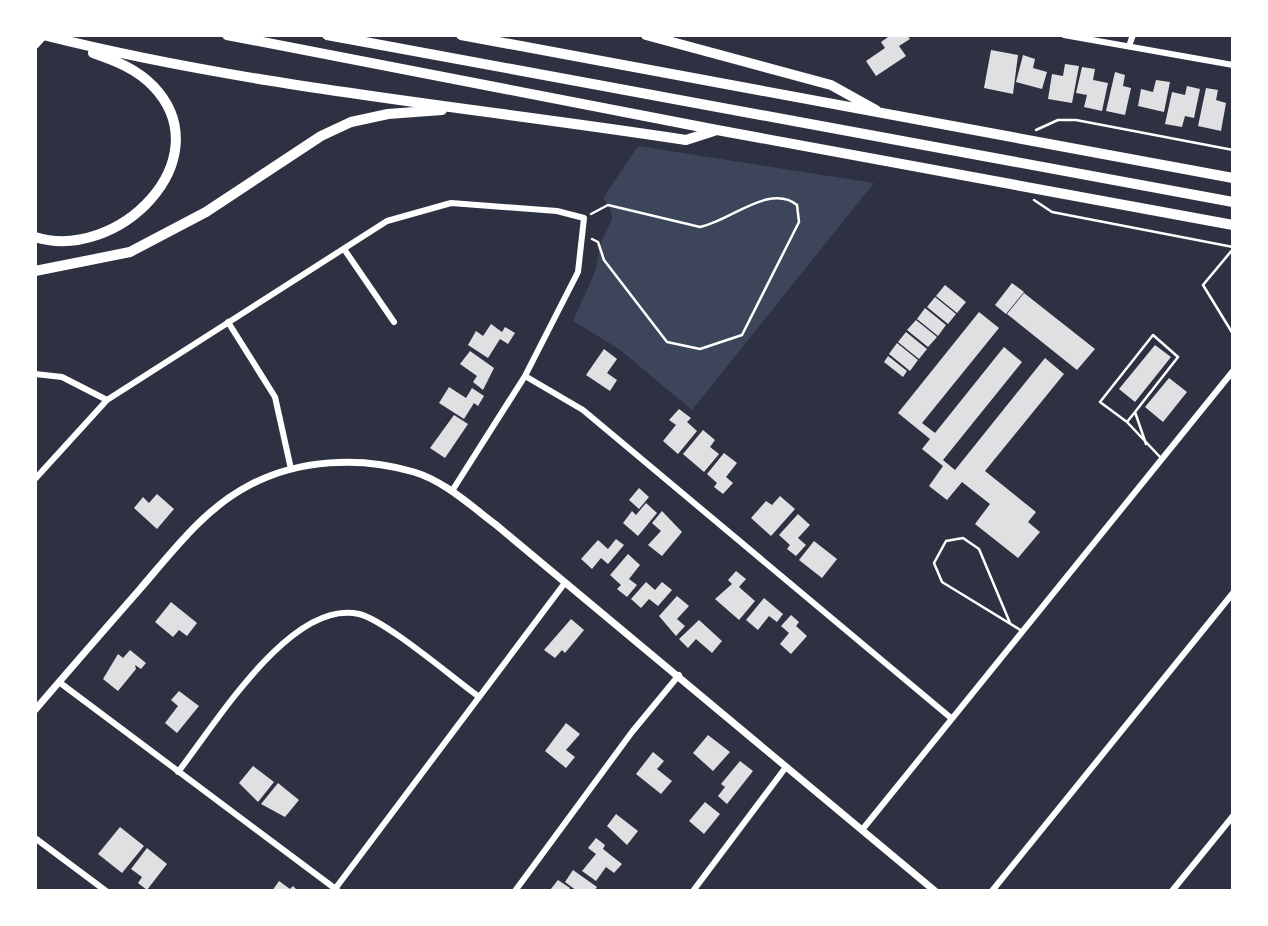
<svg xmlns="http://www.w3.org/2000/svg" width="1268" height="926" viewBox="0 0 1268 926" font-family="'IBM Plex Serif',serif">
  <rect width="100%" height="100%" fill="#2d3142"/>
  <path fill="#3c4559" d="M638,146L874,183L692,410L619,349L573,321L595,272L601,242L612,219L610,208L603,198Z"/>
  <path fill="#e0e0e3" d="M891,35H907L910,39L899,46L906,56L876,76L866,61L885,48L881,42Z
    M991,50L1018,55L1013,94L984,88Z
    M1023,55L1035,59L1033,68L1047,72L1042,89L1016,82Z
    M1065,64L1079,66L1072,103L1048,99L1052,74L1063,76Z
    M1082,67L1095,69L1093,80L1108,83L1102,111L1084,107L1087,95L1076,93Z
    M1115,72L1125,75L1123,86L1131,88L1125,115L1106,111Z
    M1156,80L1170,82L1164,112L1138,106L1141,89L1153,92Z
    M1187,86L1200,89L1194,118L1185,116L1182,127L1165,124L1172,92L1185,95Z
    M1206,88L1218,90L1216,100L1226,103L1221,131L1198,126Z
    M1012,283L1024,292L1006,314L995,305Z
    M945,285L966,302L957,313L936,296Z
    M1024,293L1095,349L1077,370L1007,314Z
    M935,297L956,314L948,324L927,307Z
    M925,308L946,325L938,336L917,319Z
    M979,312L999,328L922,423L935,433L1004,347L1022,362L943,460L955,470L1045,358L1064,374L985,471L1036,512L1028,522L1040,532L1018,558L975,524L990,504L962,482L947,500L929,486L943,466L922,449L930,439L898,413Z
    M916,320L937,337L928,347L907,330Z
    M491,324L502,332L505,327L515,333L508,344L500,339L488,358L468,345L476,331L483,336Z
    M906,332L927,349L919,359L898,342Z
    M897,343L918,360L910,371L889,354Z
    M1155,345L1171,357L1135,402L1119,389Z
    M604,349L617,359L607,373L617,380L610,391L586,375Z
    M470,351L494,368L483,390L473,382L477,376L460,364Z
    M888,356L907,371L903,377L884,362Z
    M1169,378L1187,392L1163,422L1145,407Z
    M449,387L466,398L472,388L484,396L478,406L474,403L464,419L439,403Z
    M679,409L691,418L687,422L697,431L678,454L663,441L676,425L669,420Z
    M454,415L468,424L445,458L430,448Z
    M703,430L715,440L710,447L719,454L704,472L683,454Z
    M724,453L737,463L726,477L733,483L723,494L714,487L717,483L707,474Z
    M639,488L649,497L639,509L629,500Z
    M157,494L174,509L157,529L134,508L143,497L149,503Z
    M780,496L795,509L771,536L751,518L766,501L772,505Z
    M646,503L657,513L638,536L623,523L632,511L636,515Z
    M662,511L682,532L662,556L648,545L661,531L652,523Z
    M798,514L810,525L798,538L806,545L796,556L787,549L790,545L779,535Z
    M616,539L624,545L608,564L601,558L592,569L581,559L598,540L608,549Z
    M814,541L837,559L822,578L799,560Z
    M628,554L640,565L629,579L637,585L627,597L617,589L621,585L610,575Z
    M736,571L746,579L739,587L755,601L739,620L715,599L732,584L728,580Z
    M646,582L655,590L662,582L672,590L658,606L649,599L641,608L631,599Z
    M677,596L689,606L677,619L685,626L676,636L659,616Z
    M764,598L783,614L777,622L769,616L758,630L746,620Z
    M171,602L197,623L187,636L179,630L173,637L155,622Z
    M791,615L799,622L796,626L807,636L791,654L780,644L789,633L781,626Z
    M571,619L584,630L565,653L562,650L555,658L544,650Z
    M699,620L722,641L712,653L696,639L688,648L679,639Z
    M130,650L146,663L141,669L135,665L136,669L118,691L103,679L118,654L123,658Z
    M179,691L199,706L177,733L165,723L178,706L171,700Z
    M566,723L580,734L566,750L575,757L566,768L545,751Z
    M708,735L730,752L713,771L693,753Z
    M653,752L664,761L657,769L672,781L661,794L636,774Z
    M740,761L753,771L727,804L718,796L725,787L721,784Z
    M253,766L274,782L258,802L239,783Z
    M278,783L299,800L285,817L261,804Z
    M705,802L720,814L704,834L689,821Z
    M616,814L638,831L627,845L607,826Z
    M120,827L144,846L122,873L98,854Z
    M596,838L605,845L603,849L622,864L614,873L606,867L596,881L582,871L596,854L588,848Z
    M147,848L167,864L147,890L138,883L142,877L131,869Z
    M573,870L597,887L594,891H577L565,882Z
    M558,880L570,888L568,891L550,890Z
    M279,881L290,889L293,886L298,891H272Z"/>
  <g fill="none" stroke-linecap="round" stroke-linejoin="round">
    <path stroke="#fff" stroke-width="2.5" d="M1036,130L1058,120H1076L1233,150
      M1034,200L1052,212L1233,247
      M591,214L608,205L700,227C730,221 770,183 797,205L799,222L742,335L700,349L667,342L604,260L598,242L592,239
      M1233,249L1203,285L1233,334"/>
    <path stroke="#fff" stroke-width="2.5" d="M1135,412L1127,422L1100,402L1153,335L1178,357L1135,412L1146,444
      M1127,422L1161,458
      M1010,623L979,549L963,538L946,541L934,563L942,582L1022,631"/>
    <path stroke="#fff" stroke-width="6" d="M1064,35L1233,65
      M1129,46L1133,35
      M344,249L394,322
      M228,322L275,397L291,469
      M35,374L62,377L107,400
      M525,376L583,410L951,718
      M35,479L107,400L387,221L451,203L557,211L584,218L578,272L525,376L452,491
      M59,682L337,890
      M178,772C215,725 291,598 359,614C385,620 453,678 478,696
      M862,830L1233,371
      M35,838L106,891
      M335,889L564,584
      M515,891L632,732L679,675
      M693,891L786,767
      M992,891L1233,593
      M1172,891L1233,816"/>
    <path stroke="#fff" stroke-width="7" d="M35,710C70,669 105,629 140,589C172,552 204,509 248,486C298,459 360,456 414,472C444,481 470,505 495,524L935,891"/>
    <path stroke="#fff" stroke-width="8" d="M35,45L44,35"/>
    <path stroke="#fff" stroke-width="10" d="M43,35C254,88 472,107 686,140L714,131
      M227,35L717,130L1233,225
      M327,35L1233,202
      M461,35L1233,178
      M646,35L831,85L876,110
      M35,237C117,263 222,160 154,87C137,69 116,61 93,53
      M35,271L130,252L206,212L321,136L351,122L388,114L442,110"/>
  </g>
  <rect width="1268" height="926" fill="none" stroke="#ffffff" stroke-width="74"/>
</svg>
